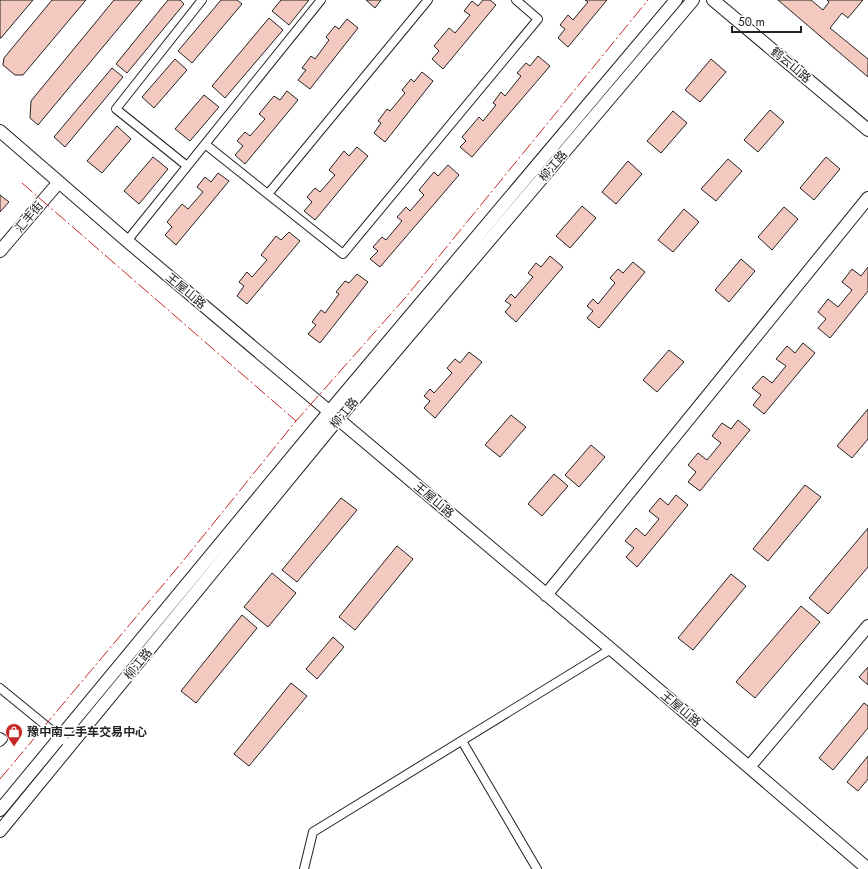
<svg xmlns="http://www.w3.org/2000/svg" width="868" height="869" viewBox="0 0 868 869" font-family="Jost,'Noto Sans SC',sans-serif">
  <rect width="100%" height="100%" fill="#fff"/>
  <path fill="#f3c9c0" stroke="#222" d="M0,0H33L1,38H0Z
    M52,0H86L23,75H15L3,65L4,58Z
    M114,0H142L38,125L30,118L31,101Z
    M168,0H180L184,4L127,73L116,64Z
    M221,0H237L242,4L192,63L178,51Z
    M281,0H309L289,25L272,11Z
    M366,0H381L375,8Z
    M483,0H490L496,5L443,69L432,59L439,51L434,46L449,28L455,33L470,15L464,11L472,1L478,6Z
    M585,0H607L568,47L558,38L565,29L560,25L568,15L573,20L588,2Z
    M778,0H811L823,10L829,2L827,0H863L848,18L842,13L830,28L868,59V77Z
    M269,18L283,30L225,98L212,86Z
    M347,19L358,28L310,89L298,80L306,70L302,68L311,56L315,59L329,40L326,37L335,26L339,29Z
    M538,56L550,66L472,157L460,147L466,141L462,137L479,117L483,121L496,105L493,103L501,92L505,96L521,76L517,73L526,63L530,66Z
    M175,59L187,70L154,108L142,97Z
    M711,59L726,72L700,102L685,90Z
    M112,68L123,77L65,147L54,137Z
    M422,72L433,81L385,142L374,133L381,123L378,121L387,109L390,111L405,93L402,90L411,79L414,82Z
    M287,91L298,100L245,164L235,155L243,146L237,141L245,132L250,136L265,119L259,114L274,96L280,100Z
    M204,95L219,107L190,141L175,129Z
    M770,110L784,122L758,152L744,140Z
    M673,111L687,123L661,153L647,141Z
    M117,126L131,139L102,173L87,161Z
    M357,147L368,156L315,220L304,211L312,202L307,197L315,188L320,192L335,175L329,170L344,151L349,156Z
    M153,157L168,169L139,204L124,191Z
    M826,157L840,169L814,200L800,188Z
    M728,159L742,171L716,201L701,189Z
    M628,161L642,174L616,204L602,192Z
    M448,165L459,175L380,267L370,259L378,251L373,247L382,237L386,240L402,221L397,217L406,207L410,211L424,195L419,190L434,172L438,176Z
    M218,173L229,181L176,245L165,235L172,227L167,222L182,204L188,209L203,192L197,187L205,177L211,182Z
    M0,195L9,202L0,212Z
    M582,206L596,218L570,248L556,236Z
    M784,207L798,219L772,250L758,237Z
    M684,209L699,222L673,252L658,240Z
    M289,232L300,241L247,304L237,296L244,286L239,282L247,272L252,277L267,260L261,255L276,236L281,240Z
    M550,256L563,267L516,322L505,312L511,305L505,301L511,294L515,298L533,277L528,273L536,263L541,267Z
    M741,259L755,271L729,302L715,290Z
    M633,262L645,272L599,328L587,318L593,311L587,306L593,299L598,304L615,283L610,278L618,269L623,273Z
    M868,267V291L830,338L818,328L826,319L818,312L828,299L838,307L852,290L842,282L852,269L861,276Z
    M357,274L368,282L320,343L308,334L316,325L312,322L321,310L325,313L339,294L336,292L345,281L349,283Z
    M803,343L815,353L764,414L753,405L761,395L752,388L763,376L772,383L786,366L776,359L787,346L795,353Z
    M669,350L684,362L657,392L643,380Z
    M469,352L482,362L435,418L424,408L430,401L424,396L430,389L434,393L452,373L447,368L455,359L460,363Z
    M868,409V439L852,458L837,446Z
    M511,415L526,427L500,457L485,445Z
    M738,420L750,430L700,491L688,482L696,472L688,465L698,453L707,460L721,443L712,436L722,423L731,429Z
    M591,445L605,457L579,487L565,475Z
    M554,474L568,486L542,516L528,504Z
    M805,485L821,497L768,561L753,549Z
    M676,495L688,505L637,567L626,557L634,548L625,541L636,528L645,536L659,519L649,511L660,498L668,505Z
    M341,498L357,510L297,582L282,570Z
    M868,528V567L828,614L809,598Z
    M397,546L413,559L355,630L339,617Z
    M272,573L296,593L268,627L244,607Z
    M731,574L746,586L693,650L678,638Z
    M801,606L820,622L755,698L736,682Z
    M242,615L257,628L196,703L181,691Z
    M333,637L344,647L317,679L306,669Z
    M868,667V685L859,677Z
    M291,683L307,696L249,766L234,754Z
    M864,703L868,706V728L833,770L819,758Z
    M868,756V779L858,791L847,782Z"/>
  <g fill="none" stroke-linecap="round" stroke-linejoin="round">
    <defs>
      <path id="street" d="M205,144L343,254L538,19L516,0
        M187,166L116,109L202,0
        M268,194L428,0
        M127,241L321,0
        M0,688L71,746
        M0,737L3,739L0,742
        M462,741L537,869
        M304,869L313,832L611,649"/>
      <path id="secondary" d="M713,0L868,130
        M0,131L127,241L611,649L868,869
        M0,251L59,182
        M546,595L868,198
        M749,767L868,626
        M0,810L329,412L676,0
        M0,831L338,419L693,0"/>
    </defs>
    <use href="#street" stroke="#222" stroke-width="10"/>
    <use href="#secondary" stroke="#222" stroke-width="14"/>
    <use href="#street" stroke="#fff" stroke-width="8"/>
    <use href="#secondary" stroke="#fff" stroke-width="12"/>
    <path stroke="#c62828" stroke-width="1" stroke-dasharray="14 3 2 3" stroke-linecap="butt" d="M22,183L296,421
      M0,779L183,561L296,421L405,298L648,0"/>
  </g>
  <defs>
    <symbol id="shop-pin" viewBox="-11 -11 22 30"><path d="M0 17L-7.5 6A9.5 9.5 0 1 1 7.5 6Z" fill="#c62828" stroke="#fff"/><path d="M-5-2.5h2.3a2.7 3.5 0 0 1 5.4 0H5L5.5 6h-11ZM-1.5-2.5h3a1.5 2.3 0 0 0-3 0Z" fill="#fff"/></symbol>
  </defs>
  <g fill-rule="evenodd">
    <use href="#shop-pin" x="4" y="722" width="20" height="27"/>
  </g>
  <g text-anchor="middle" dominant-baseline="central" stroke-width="3" stroke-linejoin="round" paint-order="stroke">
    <g font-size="12" fill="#222" stroke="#fff">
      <text transform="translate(791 65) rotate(40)">鹤云山路</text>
      <text transform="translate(553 166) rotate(-50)">柳江路</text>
      <text transform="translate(29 217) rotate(-50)">汇丰街</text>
      <text transform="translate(186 291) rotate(40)">王屋山路</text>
      <text transform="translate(344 413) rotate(-50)">柳江路</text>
      <text transform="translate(434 500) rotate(40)">王屋山路</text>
      <text transform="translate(138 664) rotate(-51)">柳江路</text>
      <text transform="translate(681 709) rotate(40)">王屋山路</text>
    </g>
    <g font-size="12" font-weight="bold" fill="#222" stroke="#fff" text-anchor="start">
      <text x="27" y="732">豫中南二手车交易中心</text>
    </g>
  </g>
  <path d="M732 26v6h69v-6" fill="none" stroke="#222222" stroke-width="2"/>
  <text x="738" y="26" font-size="12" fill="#222222" stroke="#ffffff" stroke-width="3" paint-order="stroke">50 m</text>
</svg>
